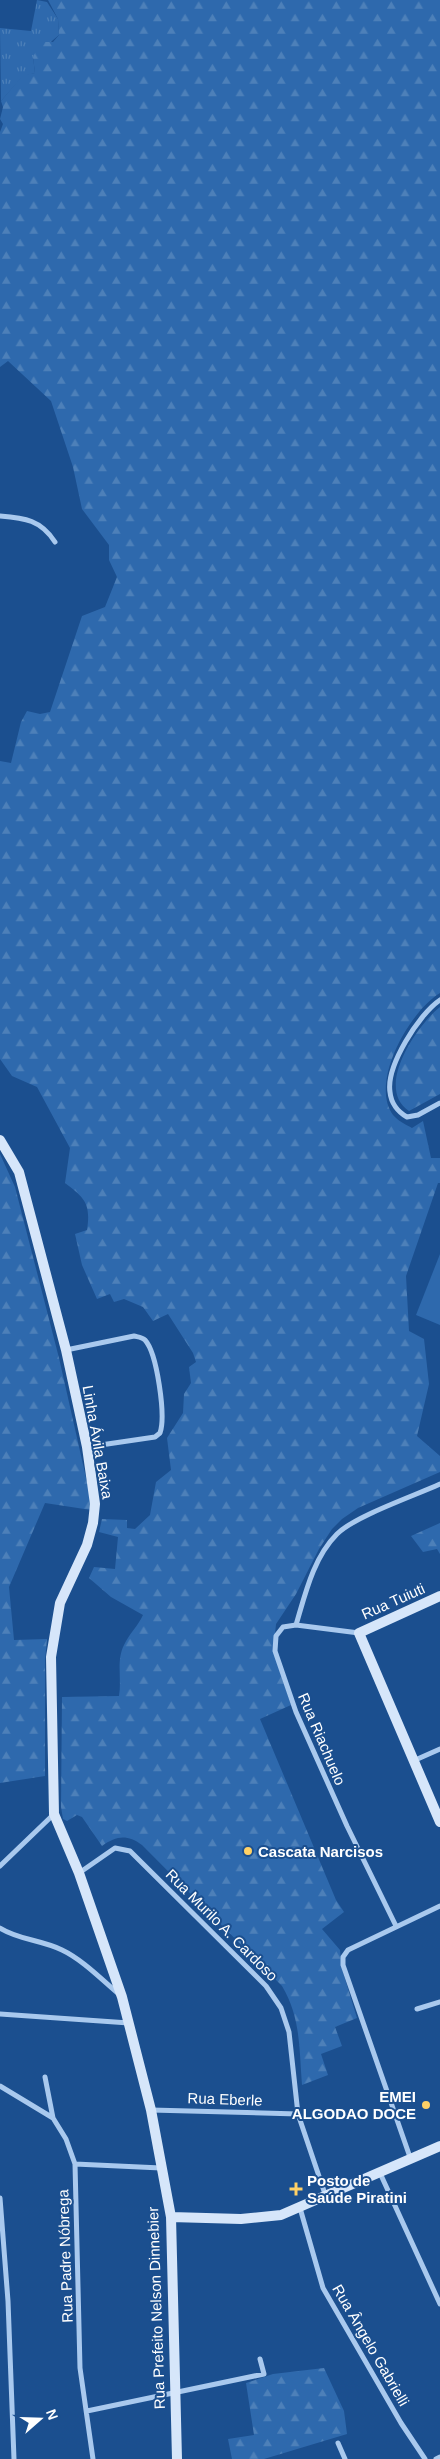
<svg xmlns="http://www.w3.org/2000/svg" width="440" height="2459" font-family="Arial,sans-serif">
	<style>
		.grass { fill: url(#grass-tufts) }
		.forest { fill: url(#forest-firs) }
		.pitch { fill: #2e69ad }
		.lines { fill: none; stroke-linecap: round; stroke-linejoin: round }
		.street { stroke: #a9c9ee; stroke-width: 5 }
		.secondary { stroke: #d6e6fa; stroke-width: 10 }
		.poi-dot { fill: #ffd166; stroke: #1b4f8f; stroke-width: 2 }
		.labels { text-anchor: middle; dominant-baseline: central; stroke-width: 4; stroke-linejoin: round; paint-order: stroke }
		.street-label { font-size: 15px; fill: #fff; stroke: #1b4f8f }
		.poi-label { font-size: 15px; font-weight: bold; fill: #fff; stroke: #1b4f8f; text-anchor: start }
	</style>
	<defs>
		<pattern id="grass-tufts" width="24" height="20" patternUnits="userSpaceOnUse" patternTransform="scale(1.25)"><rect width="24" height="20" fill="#2e69ad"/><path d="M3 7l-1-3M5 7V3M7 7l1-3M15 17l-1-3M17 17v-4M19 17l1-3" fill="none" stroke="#4d80b9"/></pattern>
		<pattern id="forest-firs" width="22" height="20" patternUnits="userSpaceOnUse" patternTransform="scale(1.25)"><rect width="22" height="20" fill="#2e69ad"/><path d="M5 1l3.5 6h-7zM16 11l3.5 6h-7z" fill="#4d80b9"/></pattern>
	</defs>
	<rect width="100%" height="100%" fill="#1b4f8f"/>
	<path class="grass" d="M37 0 47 2 58 19 59 35 33 57 35 73 23 76 1 101 0 28 31 31Z"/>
	<path class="forest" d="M48 0H440V993C410 1011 369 1082 393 1115 398 1121 405 1124 412 1128L423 1121 431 1158H440V1183H438L406 1276 409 1331 424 1339 429 1384 417 1436 440 1456V1472L358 1508 342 1519 332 1529 319 1549 296 1594 276 1624 274 1644 280 1672 291 1705 260 1719 336 1900 344 1912 322 1929 340 1950 342 1969 357 2018 335 2027 342 2046 321 2054 328 2075 302 2085C299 2048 301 2018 282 1986L142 1845C127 1834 116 1836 102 1846L82 1817 77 1815 67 1821 63 1819 61 1807 62 1697 119 1696C122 1679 116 1661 124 1645 129 1634 138 1626 143 1615L111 1597 89 1578 94 1567 115 1569 118 1537 99 1532 102 1519 127 1520V1528L135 1529 150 1515 156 1482 171 1470 167 1438 183 1413 184 1394 191 1383 189 1367 196 1362 193 1353 168 1314 153 1321 143 1307 124 1299 114 1302 110 1294 97 1299 82 1265 75 1234 87 1230C91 1204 85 1198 65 1183L70 1148 37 1087 12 1076 0 1059V761L11 763 21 722 27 711 40 714 50 712 82 616 105 607 117 577 109 560V545L82 509 73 467 51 401 8 361 0 367V132L3 124 0 119 3 107 1 101 23 75 35 73 33 57 41 42H53L59 35 58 19Z
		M440 1007V1094L409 1111C374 1088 417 1025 440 1007Z
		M0 1154 15 1187 59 1358 91 1500V1510L45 1503 9 1587 14 1640 47 1639 45 1660V1776L0 1783Z
		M440 1523V1554L437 1549 423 1552 411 1536Z
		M324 2368 344 2411 347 2434 264 2459H232L228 2439 254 2435 246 2383 273 2374Z"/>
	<path class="pitch" d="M440 1254V1325L416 1315Z"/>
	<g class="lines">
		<path class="street" d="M0 516C25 518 41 520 55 542
			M440 1000C419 1014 386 1066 390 1092 391 1103 398 1112 407 1117L418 1115 440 1103
			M66 1350 134 1336C138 1337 142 1337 145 1340 157 1353 166 1416 160 1433L155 1437 87 1447
			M296 1625C305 1595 313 1558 337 1534 355 1516 414 1496 440 1484
			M359 1633 296 1625 283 1627 276 1636 275 1651 296 1712 347 1826 396 1926
			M413 1761 440 1749
			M0 1866 54 1814
			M79 1873 115 1848 130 1851 266 1986 281 2008 289 2032 298 2114 326 2197
			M0 1928C19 1940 42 1940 62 1950 83 1960 102 1980 120 1995
			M417 2009 440 2002
			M0 2014 129 2023
			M45 2077 53 2118
			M0 2086 53 2118 66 2139 75 2164 80 2368 93 2459
			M151 2110 298 2114
			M411 2160 343 1965V1957L348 1950 440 1906
			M75 2164 161 2168
			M380 2173 440 2304
			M0 2198 8 2301 14 2459
			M300 2208 323 2288 401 2423 425 2459
			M87 2411 264 2374 260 2359
			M338 2443 345 2459
			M436 2459 440 2457"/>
		<path class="secondary" d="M0 1140 19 1172 66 1350 87 1447 95 1504 93 1523 87 1545 60 1603 51 1657 54 1814 79 1873 122 1997 151 2110 171 2217 177 2459
			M440 1596 359 1633 440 1822
			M171 2217 241 2219 281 2215 440 2146"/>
	</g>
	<g class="poi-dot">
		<circle cx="248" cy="1851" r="5"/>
		<circle cx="426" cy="2105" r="5"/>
		<path d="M293.5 2181.5h5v5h5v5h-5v5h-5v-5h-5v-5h5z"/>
	</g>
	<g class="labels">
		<g class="street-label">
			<text transform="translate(98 1442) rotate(80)">Linha Ávila Baixa</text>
			<text transform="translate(393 1601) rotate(-24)">Rua Tuiuti</text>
			<text transform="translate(322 1739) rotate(67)">Rua Riachuelo</text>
			<text transform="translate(222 1925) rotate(45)">Rua Murilo A. Cardoso</text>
			<text transform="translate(225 2099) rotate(2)">Rua Eberle</text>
			<text transform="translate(65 2256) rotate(-92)">Rua Padre Nóbrega</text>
			<text transform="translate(156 2308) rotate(-92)">Rua Prefeito Nelson Dinnebier</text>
			<text transform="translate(371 2345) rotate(60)">Rua Ângelo Gabrielli</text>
		</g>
		<g class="poi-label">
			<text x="258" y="1851">Cascata Narcisos</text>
			<text x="416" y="2096" text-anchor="end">EMEI<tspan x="416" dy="17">ALGODAO DOCE</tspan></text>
			<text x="307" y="2180">Posto de<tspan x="307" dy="17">Saúde Piratini</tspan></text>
		</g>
	</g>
	<g transform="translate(40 2419) rotate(70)" stroke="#1b4f8f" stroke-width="4" paint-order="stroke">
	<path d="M0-4L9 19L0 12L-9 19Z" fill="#ffffff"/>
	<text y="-8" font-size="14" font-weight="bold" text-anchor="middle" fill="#ffffff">N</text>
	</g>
</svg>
